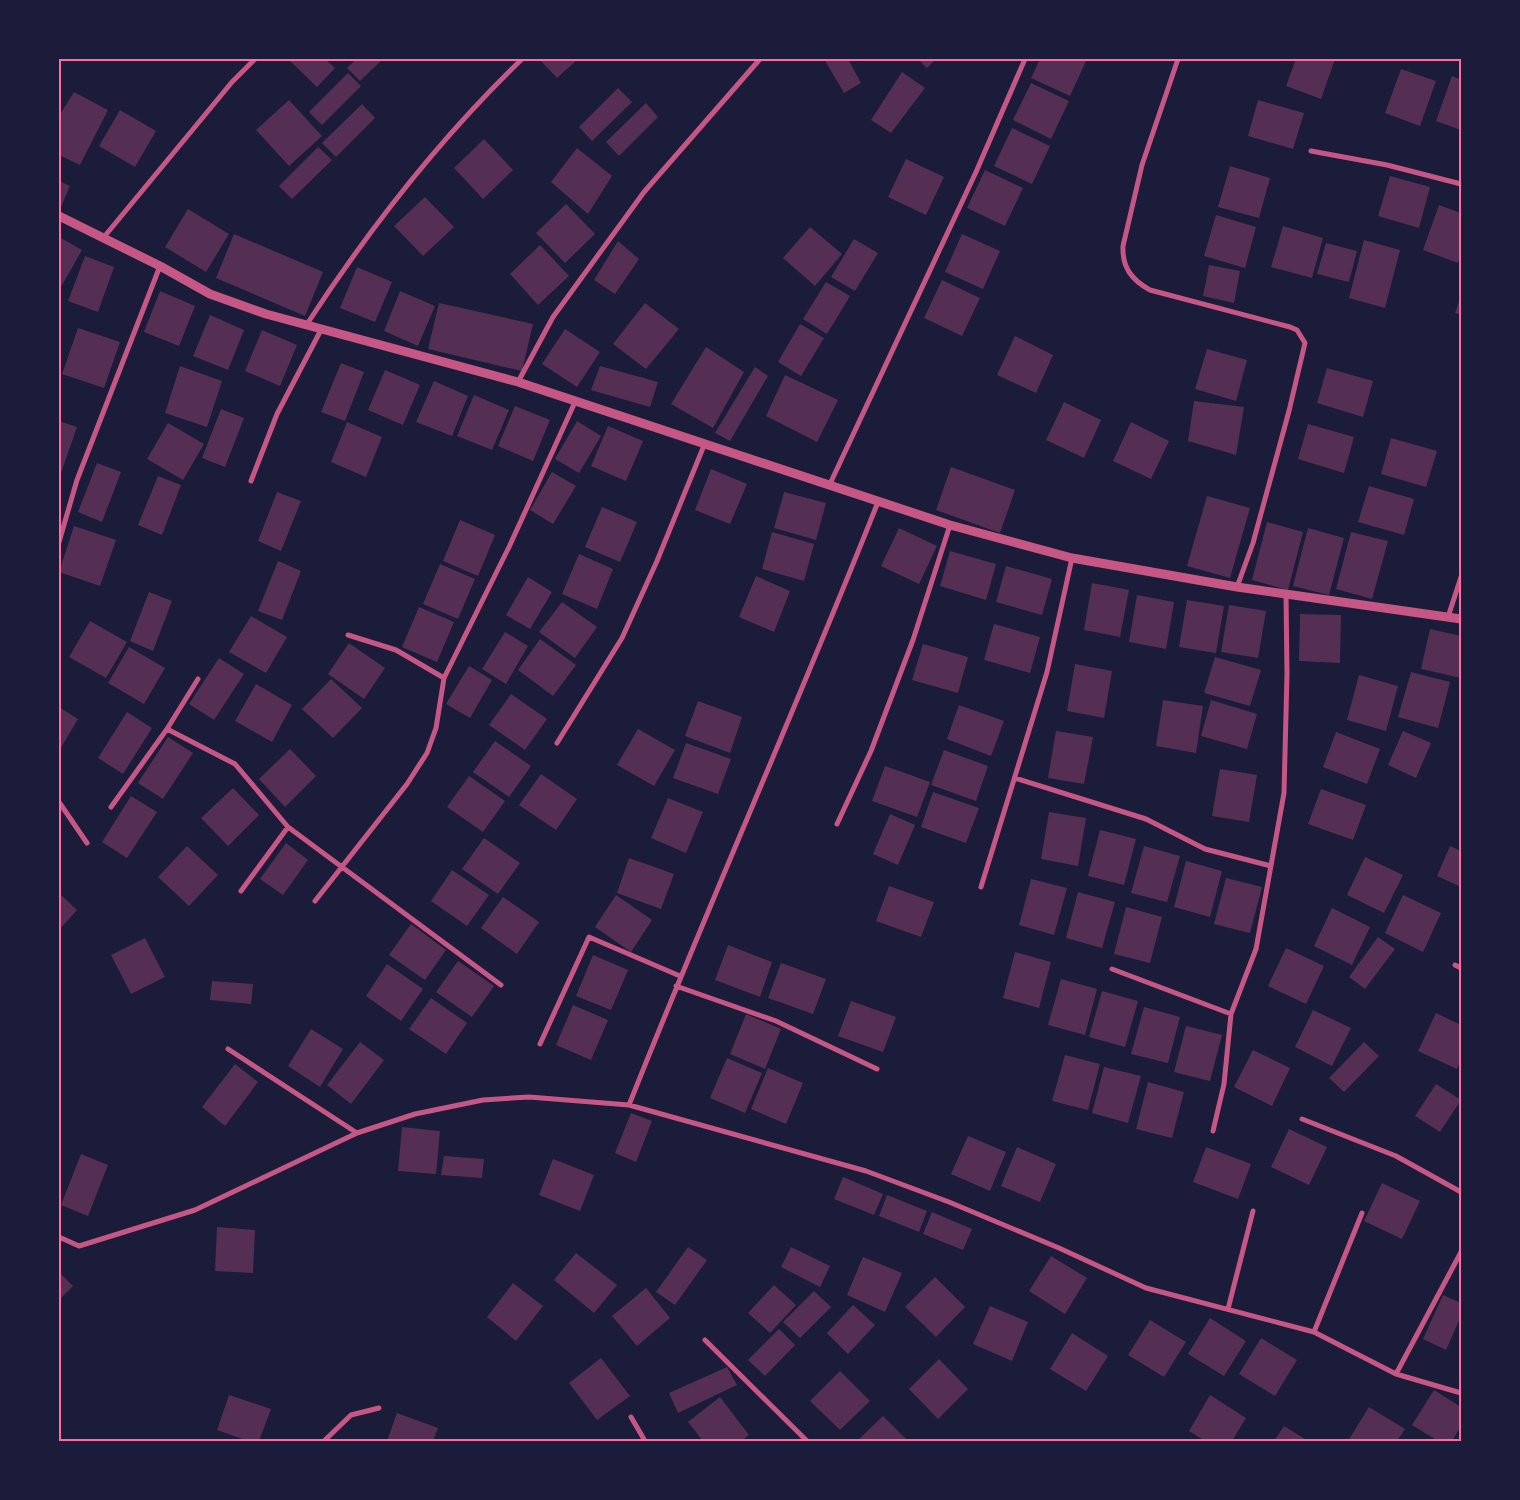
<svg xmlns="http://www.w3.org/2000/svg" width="1520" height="1500" font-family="'Sofia Sans Condensed',sans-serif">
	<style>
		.building { fill: #542f53 }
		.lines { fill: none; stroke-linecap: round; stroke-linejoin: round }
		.minor { stroke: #c65784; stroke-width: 5 }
		.tertiary { stroke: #c65784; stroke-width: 9 }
		.neatline { fill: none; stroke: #ff6b9d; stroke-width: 2 }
	</style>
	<rect width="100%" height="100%" fill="#1b1b3a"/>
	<path class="building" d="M288 59H325L335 68 317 87Z
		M356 59H383L360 81 347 68Z
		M539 59H578L557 78Z
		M824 59H848L861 83 844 93Z
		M918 59H936L927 68Z
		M1040 59H1087L1070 96 1031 78Z
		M1296 59H1335L1321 99 1286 86Z
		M1401 69 1436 81 1420 126 1385 113Z
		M902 72 925 88 891 133 871 120Z
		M348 73 361 86 322 125 309 112Z
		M1452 76 1461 80V130L1436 121Z
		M1031 83 1069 101 1051 139 1013 120Z
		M618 88 632 102 592 141 579 127Z
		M74 92 108 110 80 165 59 155V116Z
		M289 100 322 136 289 166 256 130Z
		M1258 100 1304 113 1293 149 1248 136Z
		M646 103 658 117 619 156 606 142Z
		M362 104 375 118 336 157 322 143Z
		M120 110 156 131 135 167 99 146Z
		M1012 128 1050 146 1032 184 994 166Z
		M484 139 513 170 483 199 454 168Z
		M318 147 332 160 292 199 279 186Z
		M577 148 612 176 588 214 551 182Z
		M906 159 944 177 926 215 888 197Z
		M1230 166 1270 178 1259 218 1218 207Z
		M985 170 1023 188 1005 226 967 208Z
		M1390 176 1430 187 1419 228 1378 216Z
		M59 181 70 186 61 207 59 206Z
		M425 197 454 227 423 256 394 226Z
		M566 204 595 234 565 263 536 233Z
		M1439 205 1461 213V255L1458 263 1423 250Z
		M188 209 229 234 206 272 165 247Z
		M1216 215 1256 227 1245 268 1204 256Z
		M1283 226 1323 238 1312 278 1271 267Z
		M810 227 842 254 815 286 783 258Z
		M234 234 323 272 305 316 216 278Z
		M962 234 1000 251 983 289 945 272Z
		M59 237 82 250 61 287 59 285Z
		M854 239 878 253 855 291 831 277Z
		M1364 240 1400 250 1385 308 1349 298Z
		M618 241 639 259 615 294 594 280Z
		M1326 243 1357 251 1349 282 1317 274Z
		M540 245 569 276 538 305 510 274Z
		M85 256 114 267 98 312 68 301Z
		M1209 265 1240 271 1234 303 1203 296Z
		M357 267 392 282 375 322 340 308Z
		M942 280 980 298 962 336 924 318Z
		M826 282 850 296 827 334 803 319Z
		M160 291 195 306 179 346 144 332Z
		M400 291 435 306 418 346 384 331Z
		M1461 296V315L1455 313Z
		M439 303 533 324 522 371 428 349Z
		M645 303 679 329 646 369 613 344Z
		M210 315 244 330 228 370 193 356Z
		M800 324 824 338 801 376 778 362Z
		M78 328 120 342 104 388 62 374Z
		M565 329 600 352 577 387 542 364Z
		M262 330 297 345 280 386 245 371Z
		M1015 336 1053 355 1036 393 997 375Z
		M706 347 744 372 713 428 671 404Z
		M1207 349 1247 360 1236 401 1195 389Z
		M341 363 364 372 345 421 321 412Z
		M180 366 222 381 207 427 165 413Z
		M600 366 658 382 650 407 591 390Z
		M755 367 768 376 730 441 715 433Z
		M1327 368 1373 381 1363 417 1317 403Z
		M385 370 420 385 403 425 368 410Z
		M785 375 838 400 817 442 766 416Z
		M434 381 468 396 452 436 416 422Z
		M474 395 509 410 492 450 457 436Z
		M1194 401 1244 407 1236 455 1188 441Z
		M1064 402 1101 420 1084 458 1046 440Z
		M515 406 550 420 533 461 498 446Z
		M221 409 244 418 225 467 202 458Z
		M59 421 77 427 61 473 59 472Z
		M577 421 601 436 579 473 555 459Z
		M347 422 382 437 366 477 331 462Z
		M1131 422 1169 441 1151 479 1113 461Z
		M168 423 204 444 183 480 147 459Z
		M1308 424 1354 437 1344 473 1298 459Z
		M608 426 643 441 626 481 591 466Z
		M1391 438 1437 451 1426 487 1381 474Z
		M97 463 121 472 102 522 78 512Z
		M951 467 1015 490 1000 533 936 510Z
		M711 469 747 484 730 524 695 510Z
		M552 472 576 486 553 524 530 510Z
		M158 476 181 485 162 535 138 525Z
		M1369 486 1414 499 1404 535 1358 522Z
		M277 492 301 501 281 551 258 541Z
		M784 492 826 503 816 540 774 528Z
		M1207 496 1250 508 1230 578 1187 566Z
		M602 507 637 522 620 562 585 547Z
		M460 520 495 535 478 576 443 561Z
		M1267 522 1303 532 1288 590 1252 580Z
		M74 526 116 540 100 586 59 572Z
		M899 528 937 546 919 584 881 566Z
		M1308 528 1344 538 1329 595 1293 586Z
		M772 532 814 544 804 581 762 569Z
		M1351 532 1388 541 1372 599 1336 589Z
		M950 551 996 564 986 600 940 586Z
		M579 554 613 569 597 609 562 594Z
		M278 561 301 571 282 620 258 611Z
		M440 564 475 579 458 619 423 604Z
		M1006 566 1052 579 1042 615 996 602Z
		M756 576 790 591 774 632 739 617Z
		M528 577 552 592 530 629 506 615Z
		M1092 583 1129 590 1120 637 1084 630Z
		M149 592 172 601 153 651 130 641Z
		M1137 595 1174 602 1166 649 1129 642Z
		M1187 600 1224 606 1216 653 1179 647Z
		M562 602 597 627 575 658 539 632Z
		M1229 605 1266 611 1258 658 1221 652Z
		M419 607 454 622 437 662 402 647Z
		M1300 614 1341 615 1340 663 1299 661Z
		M251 616 287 637 266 673 229 652Z
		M90 621 127 642 106 678 69 657Z
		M994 624 1040 637 1030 673 984 660Z
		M1430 629 1461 636V678L1421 669Z
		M505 632 528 646 506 684 482 669Z
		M540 639 576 665 553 696 518 670Z
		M349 643 385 668 364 699 328 674Z
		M923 644 968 657 958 693 912 680Z
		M129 647 165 668 144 704 108 683Z
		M1215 657 1261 670 1250 706 1204 693Z
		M219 658 244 674 214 720 189 704Z
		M1075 664 1112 671 1104 718 1067 711Z
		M469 666 492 680 470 718 446 704Z
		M1411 672 1450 682 1438 728 1398 717Z
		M1359 675 1398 686 1386 731 1347 720Z
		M331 679 362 708 333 738 302 709Z
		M256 684 292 705 272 742 235 721Z
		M511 694 547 719 525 750 489 725Z
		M1163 700 1203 706 1196 753 1156 746Z
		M1211 700 1257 714 1247 749 1201 736Z
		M698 701 742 717 730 753 685 736Z
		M959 705 1004 721 991 756 947 739Z
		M59 707 78 719 59 751Z
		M127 712 152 728 123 774 98 758Z
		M638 729 675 750 654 786 617 765Z
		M1056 731 1093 737 1084 784 1048 778Z
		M1403 731 1431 743 1416 778 1388 765Z
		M1336 732 1380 749 1367 784 1323 767Z
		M168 737 193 753 163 799 138 783Z
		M495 741 531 766 509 797 473 772Z
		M686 743 731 759 718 794 673 778Z
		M290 749 316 776 285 807 259 779Z
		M944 750 988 766 976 801 931 785Z
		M885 766 930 782 917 817 872 801Z
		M1220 769 1257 775 1249 822 1212 816Z
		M541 774 577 799 556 830 519 805Z
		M469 776 505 801 483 832 447 807Z
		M233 788 259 815 228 846 201 818Z
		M1321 789 1366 805 1353 840 1308 824Z
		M933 792 979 808 966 843 921 827Z
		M131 796 157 812 127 858 102 842Z
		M668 798 703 812 686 853 651 838Z
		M1049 812 1086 818 1078 866 1041 859Z
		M890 814 915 825 898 865 873 854Z
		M1100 830 1136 839 1124 885 1088 876Z
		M484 838 520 863 498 894 462 869Z
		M286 843 308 860 283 895 260 879Z
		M187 846 218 875 189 906 158 877Z
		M1144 846 1180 856 1167 902 1131 893Z
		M1450 846 1461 851V887L1437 876Z
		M1365 857 1403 875 1384 913 1347 895Z
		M629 858 674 874 661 909 617 893Z
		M1186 861 1222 871 1210 917 1174 907Z
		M452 870 489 895 467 926 431 901Z
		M1226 878 1262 887 1250 933 1214 924Z
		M1031 879 1067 888 1054 935 1019 925Z
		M889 886 934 902 921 937 876 921Z
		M1078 892 1115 902 1102 948 1066 938Z
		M59 893 77 910 59 930Z
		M616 895 652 920 631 952 595 927Z
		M1403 895 1441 913 1423 952 1385 933Z
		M503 897 539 922 517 954 481 928Z
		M1126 907 1162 917 1150 963 1114 954Z
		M1332 908 1370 927 1352 965 1314 946Z
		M411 924 446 950 425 980 389 955Z
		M1378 937 1395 949 1365 989 1349 977Z
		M145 938 165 977 131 994 111 955Z
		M728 945 772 962 760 997 715 980Z
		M1286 948 1324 966 1306 1004 1268 986Z
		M1015 952 1051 962 1039 1008 1003 998Z
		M593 955 628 970 611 1010 576 996Z
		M458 961 494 986 472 1017 436 992Z
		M781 963 826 979 813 1014 768 998Z
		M387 964 423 989 401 1021 366 996Z
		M1061 979 1097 989 1085 1035 1048 1025Z
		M212 981 253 984 251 1004 210 1000Z
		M1102 991 1138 1001 1125 1047 1089 1037Z
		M431 998 467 1023 446 1054 409 1029Z
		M851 1001 896 1017 883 1052 838 1036Z
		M573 1005 608 1020 591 1060 556 1045Z
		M1144 1007 1180 1017 1168 1063 1131 1054Z
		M1313 1010 1351 1028 1332 1066 1295 1047Z
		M1436 1013 1461 1025V1059L1457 1069 1418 1051Z
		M746 1014 781 1029 765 1069 730 1054Z
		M1186 1026 1222 1035 1210 1081 1174 1072Z
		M311 1029 343 1049 320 1087 288 1066Z
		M360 1042 384 1060 351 1104 327 1085Z
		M1364 1042 1379 1056 1344 1092 1329 1078Z
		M1253 1050 1290 1068 1272 1106 1234 1087Z
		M1065 1055 1100 1064 1088 1110 1052 1101Z
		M727 1058 762 1073 745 1113 710 1098Z
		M235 1064 258 1082 225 1126 202 1107Z
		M1104 1067 1141 1076 1128 1123 1092 1113Z
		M768 1068 803 1083 786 1124 751 1109Z
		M1148 1082 1184 1092 1172 1138 1136 1129Z
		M1436 1084 1461 1100 1440 1132 1415 1116Z
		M631 1113 652 1121 636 1162 615 1153Z
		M402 1127 440 1131 436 1174 398 1171Z
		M1289 1129 1327 1147 1309 1185 1271 1167Z
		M968 1136 1006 1152 990 1191 951 1174Z
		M1017 1147 1056 1164 1040 1202 1001 1186Z
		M1206 1147 1251 1164 1238 1199 1193 1182Z
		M81 1154 108 1165 88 1216 61 1205Z
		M444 1156 484 1159 482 1178 441 1175Z
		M553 1159 594 1175 580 1211 539 1195Z
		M843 1177 883 1194 874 1215 834 1199Z
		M1382 1183 1420 1201 1402 1239 1364 1221Z
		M887 1195 927 1211 919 1232 879 1216Z
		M932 1212 972 1229 963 1250 923 1234Z
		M217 1227 255 1230 253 1273 215 1271Z
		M688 1247 707 1260 675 1305 656 1292Z
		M791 1247 830 1266 820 1287 781 1267Z
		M576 1253 617 1285 594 1313 554 1280Z
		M1051 1256 1087 1278 1065 1314 1029 1291Z
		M863 1257 902 1273 885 1312 847 1295Z
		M59 1272 73 1286 59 1300Z
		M935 1277 965 1307 936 1337 905 1307Z
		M513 1283 543 1306 516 1341 487 1317Z
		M774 1285 796 1305 770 1333 748 1313Z
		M646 1288 670 1318 637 1346 612 1316Z
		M814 1291 831 1307 800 1338 783 1322Z
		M1443 1295 1461 1303V1316L1446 1350 1423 1339Z
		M853 1305 875 1325 848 1354 827 1333Z
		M990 1306 1028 1322 1012 1361 973 1344Z
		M1210 1318 1246 1341 1224 1376 1188 1354Z
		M1150 1320 1186 1342 1164 1377 1128 1355Z
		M779 1329 795 1345 765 1376 748 1360Z
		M1072 1333 1108 1356 1086 1391 1050 1369Z
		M1261 1338 1297 1360 1275 1396 1239 1374Z
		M601 1358 630 1396 597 1420 569 1383Z
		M939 1359 968 1389 938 1419 909 1389Z
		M727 1367 737 1385 678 1413 669 1393Z
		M840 1371 870 1401 840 1430 810 1401Z
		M1434 1390 1461 1407V1426L1452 1441H1438L1412 1425Z
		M229 1395 271 1409 259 1441H248L217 1430Z
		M1210 1395 1246 1418 1232 1441H1205L1189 1431Z
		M720 1397 749 1435 741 1441H703L688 1422Z
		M1369 1407 1405 1429 1397 1441H1348Z
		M397 1413 438 1428 433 1441H387Z
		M883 1416 908 1441H857Z
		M1284 1426 1308 1441H1274Z"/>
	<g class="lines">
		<path class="minor" d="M1178 59 1142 165 1123 246C1122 268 1132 280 1150 290L1290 327 1297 330 1305 343 1289 411 1253 543 1237 587
			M1311 151 1387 165 1461 184
			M104 237 232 82 255 59
			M307 324C369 229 440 138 522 59
			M518 382 553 317 644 192 760 59
			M251 481 277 414 322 328
			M829 486 976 172 1025 59
			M59 542 77 480 160 266
			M1448 617 1461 577
			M348 635 396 650 444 678
			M167 729 235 764 288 827
			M557 743 622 638 657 561 705 443
			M1015 778 1146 819 1205 849 1271 866
			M59 802 87 843
			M111 807 167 729 198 679
			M837 824 871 751 913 640 950 525
			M981 887 1047 672 1072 558
			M241 891 288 827 501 985
			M315 901 407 784 427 753 436 728 444 678 510 545 575 402
			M1455 965 1461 968
			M1112 969 1231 1014
			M676 986 776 1021 877 1069
			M540 1044 589 937 680 976
			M228 1049 357 1133 415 1114 483 1100 529 1097 629 1105 866 1171 949 1202 1059 1248 1146 1288 1314 1332 1396 1374 1461 1393
			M629 1105C709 903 798 704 878 502
			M1302 1119 1396 1156 1461 1192
			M1213 1131 1224 1084 1231 1014 1256 949 1284 793 1287 674 1286 594
			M59 1237 79 1246 195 1210 357 1133
			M1228 1309 1253 1211
			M1314 1332 1362 1213
			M705 1340 807 1441
			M1396 1374 1461 1252
			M631 1417 645 1441
			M324 1441 351 1415 379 1408"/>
		<path class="tertiary" d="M59 216 160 266 210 294 266 314 518 382 950 525 1072 558 1237 587 1461 619"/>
	</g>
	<rect width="1520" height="1500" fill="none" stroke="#1b1b3a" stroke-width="120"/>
	<rect x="60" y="60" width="1400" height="1380" class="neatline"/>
</svg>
